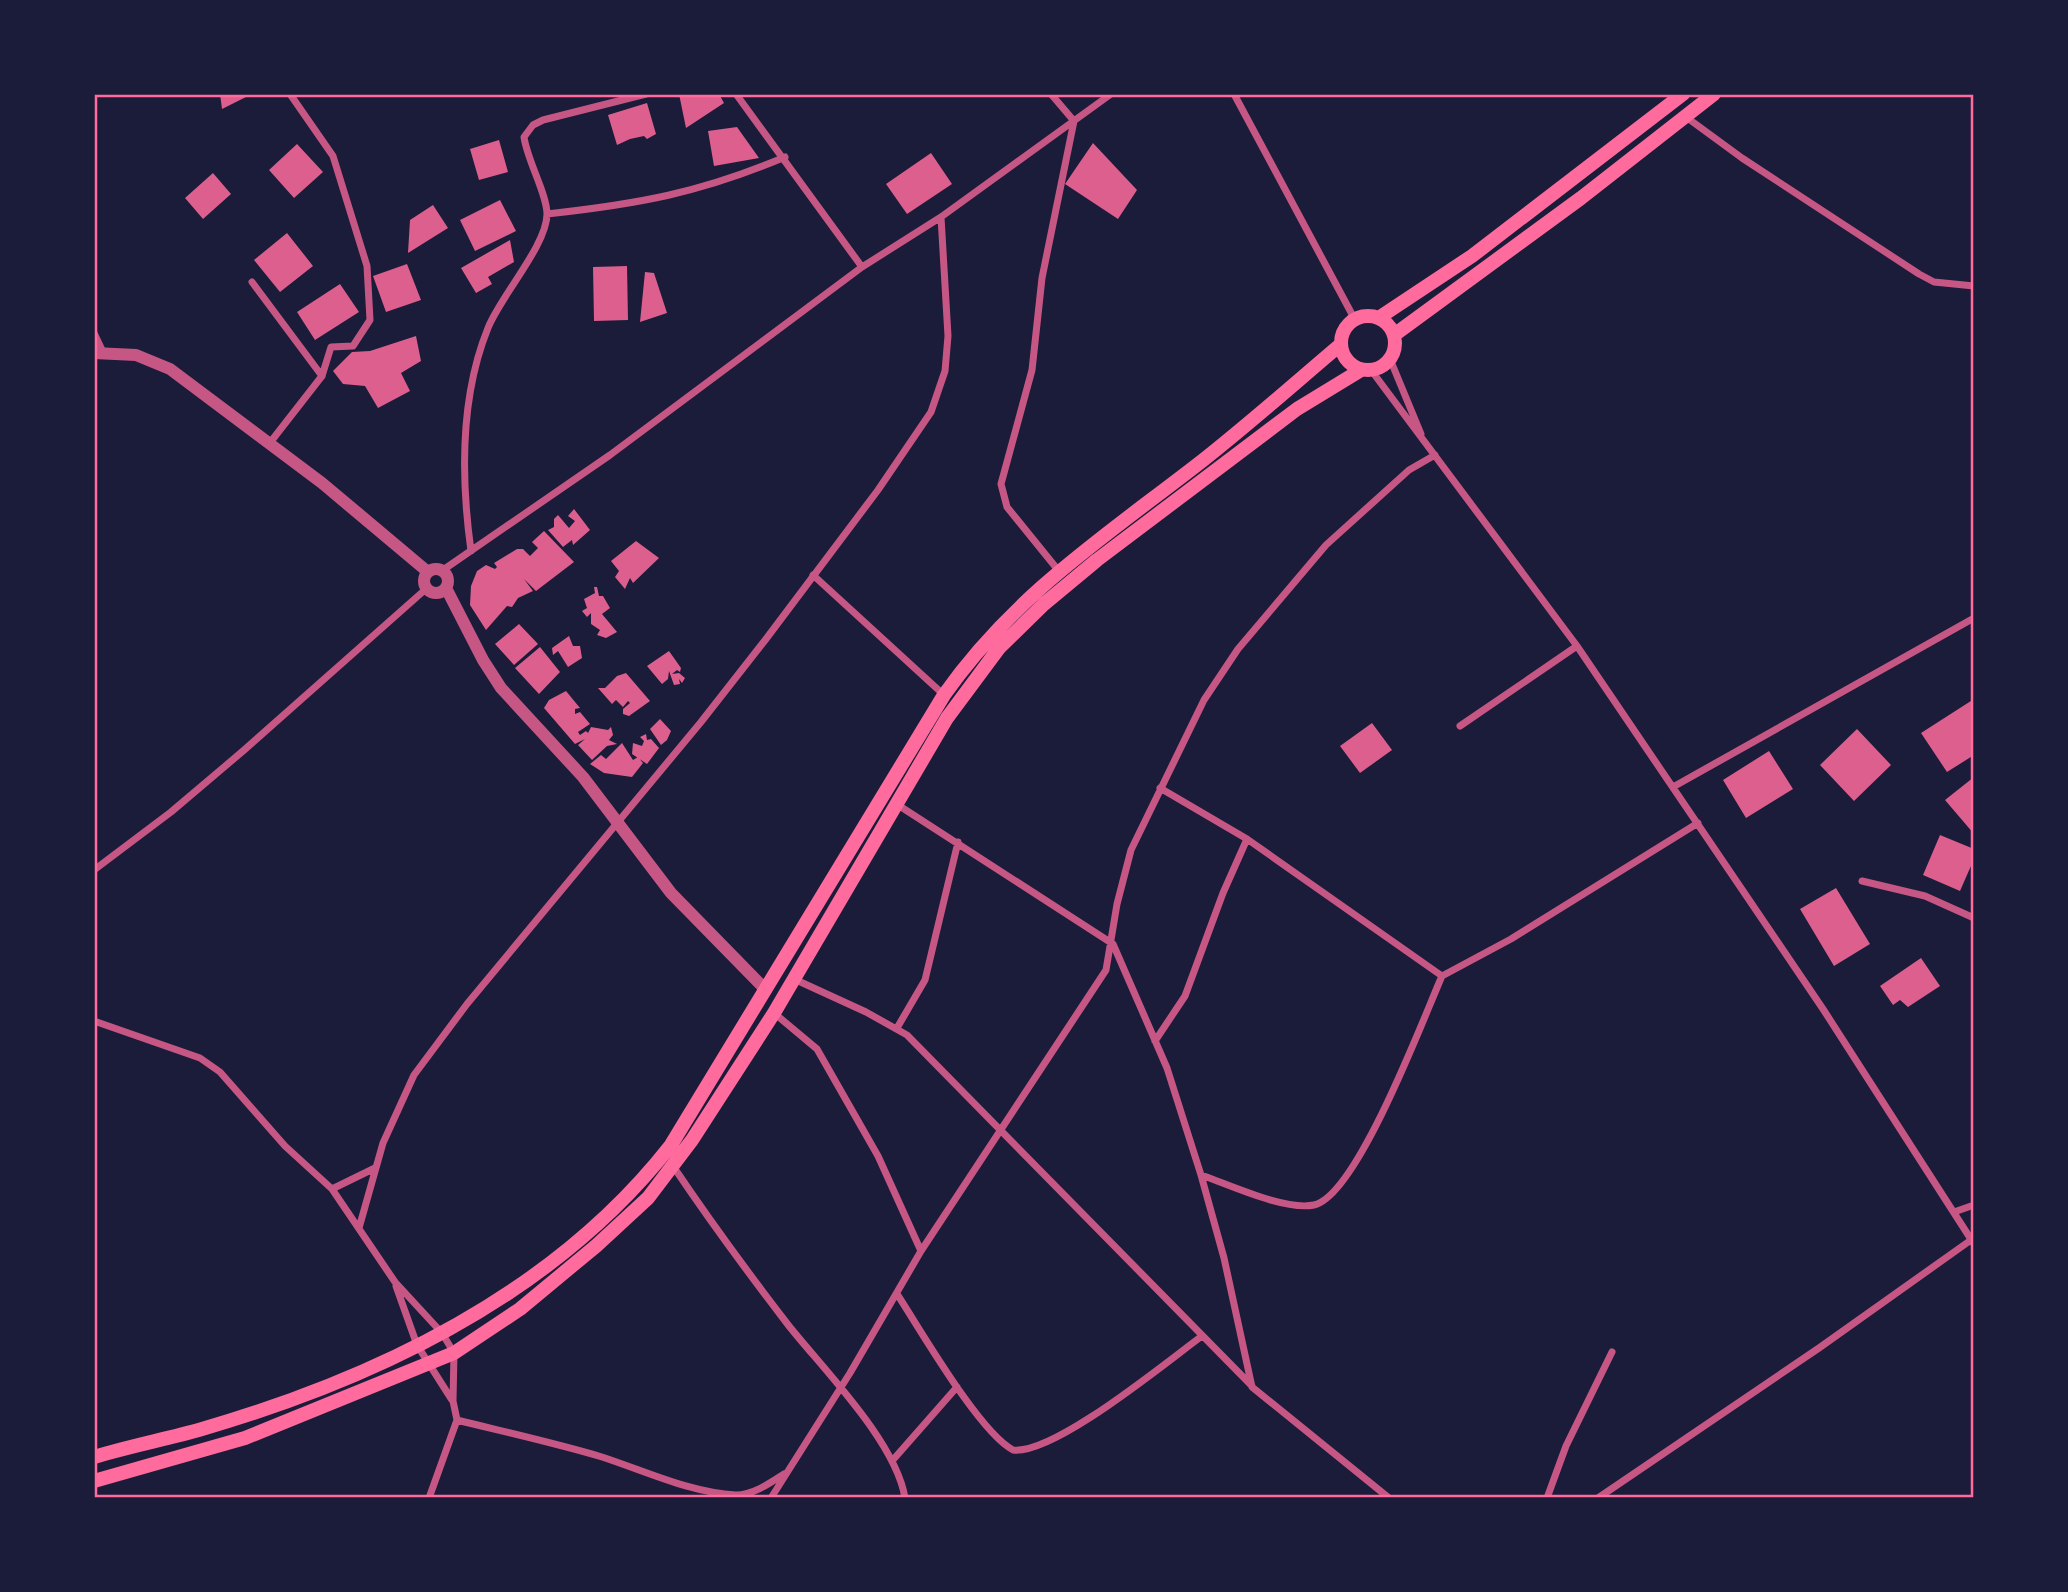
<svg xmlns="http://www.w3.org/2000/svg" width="2068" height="1592" font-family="Signika,sans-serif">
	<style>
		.building { fill: #dd5f8e }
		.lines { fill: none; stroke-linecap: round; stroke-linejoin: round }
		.minor { stroke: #c65784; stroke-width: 7 }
		.tertiary { stroke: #c65784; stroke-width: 12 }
		.secondary { stroke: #ff6b9d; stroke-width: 14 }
		.neatline { fill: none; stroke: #ff6b9d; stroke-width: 2.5 }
	</style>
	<rect width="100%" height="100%" fill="#1b1b3a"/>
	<path class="building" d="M220 94H252L222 109Z
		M679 94H719L724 103 686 128Z
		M647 103 656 134 647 139 644 136 630 139 617 145 608 115Z
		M737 127 759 158 714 166 708 131Z
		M499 140 508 172 479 180 470 149Z
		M1093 143 1137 190 1118 219 1065 184Z
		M297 144 323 172 294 198 269 170Z
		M931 153 952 184 907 214 886 184Z
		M213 173 231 194 203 219 185 198Z
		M500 200 516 231 475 251 460 220Z
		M433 205 448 228 408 253 410 220Z
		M287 233 313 266 280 292 254 260Z
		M510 240 514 262 488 277 492 284 476 293 461 268Z
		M407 264 421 300 386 312 373 276Z
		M627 266 628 320 594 321 593 267Z
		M645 272 654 273 667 313 640 322Z
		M340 284 359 312 315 340 297 312Z
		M416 336 421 361 401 373 410 391 378 408 365 386 343 384 333 371 352 352 370 351Z
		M574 509 590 530 573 545 572 540 563 547 548 530 554 527V519L558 515 569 528 575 521 568 516Z
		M544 531 574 562 536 591 524 579 533 591 518 598 512 607 507 606 486 630 470 605 471 586 477 571 486 565 495 569 497 567 494 563 517 549H523L530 556 538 548 532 542Z
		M636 541 659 558 633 583 630 578 625 589 615 577 619 571 611 561Z
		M594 587H597L599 596H603L610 608 602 614 617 632 606 638 597 635 600 630 591 624V613L587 617 582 611 587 608 584 599 595 593Z
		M519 624 538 644 514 665 495 644Z
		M569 636 573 646H580L582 658 568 667 558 651 553 655 552 648Z
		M540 647 560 672 539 694 515 668Z
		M669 651 681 668 680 672 677 670 672 674 679 673 685 678 682 683 679 679 680 684 674 685 669 671 668 679 662 684 647 666Z
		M626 673 650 701 629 716 623 714V709L630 703 628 701 623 707 616 700 612 704 598 688H605L617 676Z
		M566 691 580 708 575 709V714L580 712 590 724 578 732 580 735 586 731 588 733 591 727 608 730 611 727 613 735 609 740 617 744 607 746 592 760 578 745 585 739 575 744 544 708 549 700Z
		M1974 699V755L1947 772 1921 733Z
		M660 719 671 731 667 740 661 745 650 729Z
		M1372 723 1392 750 1360 773 1340 746Z
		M1857 729 1891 765 1854 801 1820 765Z
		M646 734 647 740 651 739 659 748 647 764 632 754 633 743 642 746 644 741 640 737Z
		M622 743 633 760 638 757 643 763 632 777 604 773 590 764 601 755 606 759Z
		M1769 751 1793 789 1746 818 1723 780Z
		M1974 777V834L1945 800Z
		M1940 835 1974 849V859L1960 891 1923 875Z
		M1836 888 1870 944 1834 966 1800 909Z
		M1921 958 1940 986 1908 1007 1900 1000 1893 1005 1880 986Z"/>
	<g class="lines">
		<path class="minor" d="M736 94 862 267
			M1051 94 1074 121 1042 278 1032 370 1001 484 1007 507 1058 570
			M1234 94 1354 318
			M1686 117 1742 158 1919 274 1934 282 1974 286
			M547 214C638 204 700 193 785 157
			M252 282 322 376
			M94 333 103 352
			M1390 359 1421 434
			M1371 370 1577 646 1823 1009 1974 1244
			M269 444 322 376 331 347 353 346 370 320 367 266 333 156 290 94
			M471 551C461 479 460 397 488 328 500 297 547 245 547 214 547 194 527 160 524 137L533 125 543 120 646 94
			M443 570 610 455 862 267 941 217 1111 94
			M813 575 944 695
			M1460 726 1577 646
			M1673 787 1974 618
			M1160 788 1247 839 1442 976 1511 939 1698 823
			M898 805 1113 944 1167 1068 1201 1175 1224 1258 1252 1387 1389 1498
			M94 870 171 812 243 751 427 588
			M1862 881 1925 896 1974 918
			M794 979 866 1012 907 1035 1252 1386
			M774 1013 817 1049 878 1156 921 1251
			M94 1021 200 1058 220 1072 285 1146 332 1189 395 1282 442 1333 454 1353 453 1401 457 1420 429 1498
			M897 1028 925 980 958 842
			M1155 1041 1185 996 1223 893 1247 839
			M673 1166C710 1221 749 1274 789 1326 824 1370 896 1442 905 1498
			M1201 1175C1230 1185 1285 1211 1314 1205 1357 1196 1423 1019 1442 976
			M332 1189 375 1168
			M1954 1212 1974 1205
			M359 1228 383 1143 414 1075 467 1004 701 722 766 639 878 490 931 412 945 371 948 336 941 217
			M396 1286 417 1345 452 1400
			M897 1294C920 1329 979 1432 1013 1450 1054 1455 1165 1363 1202 1336
			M457 1420C505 1432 555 1443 602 1457 645 1471 691 1493 736 1495 753 1495 770 1483 784 1474
			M892 1461 957 1387
			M771 1498 850 1373 921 1251 1106 970 1117 904 1131 850 1204 700 1238 649 1326 545 1409 470 1435 455
			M1547 1498 1566 1446 1612 1352
			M1598 1498 1819 1348 1971 1240"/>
		<path class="tertiary" d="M94 353 136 355 170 369 322 483 428 572
			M424 581a12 12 0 1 1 24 0a12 12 0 1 1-24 0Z
			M446 588 483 660 501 688 583 777 671 893 766 990"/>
		<path class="secondary" d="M1341 343a27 27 0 1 1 54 0a27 27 0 1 1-54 0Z
			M1380 317 1472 256 1683 94
			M1394 335 1581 198 1714 94
			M94 1457C130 1446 167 1439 202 1429 378 1378 556 1292 671 1145L944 695C1015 594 1107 535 1202 461 1249 424 1294 384 1340 345
			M94 1481 245 1438 454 1353 520 1309 596 1246 648 1198 692 1140 774 1013 947 718 999 648 1044 604 1097 560 1297 409 1361 370"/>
	</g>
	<rect width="2068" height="1592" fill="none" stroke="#1b1b3a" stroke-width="192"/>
	<rect x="96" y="96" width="1876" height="1400" class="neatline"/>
</svg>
